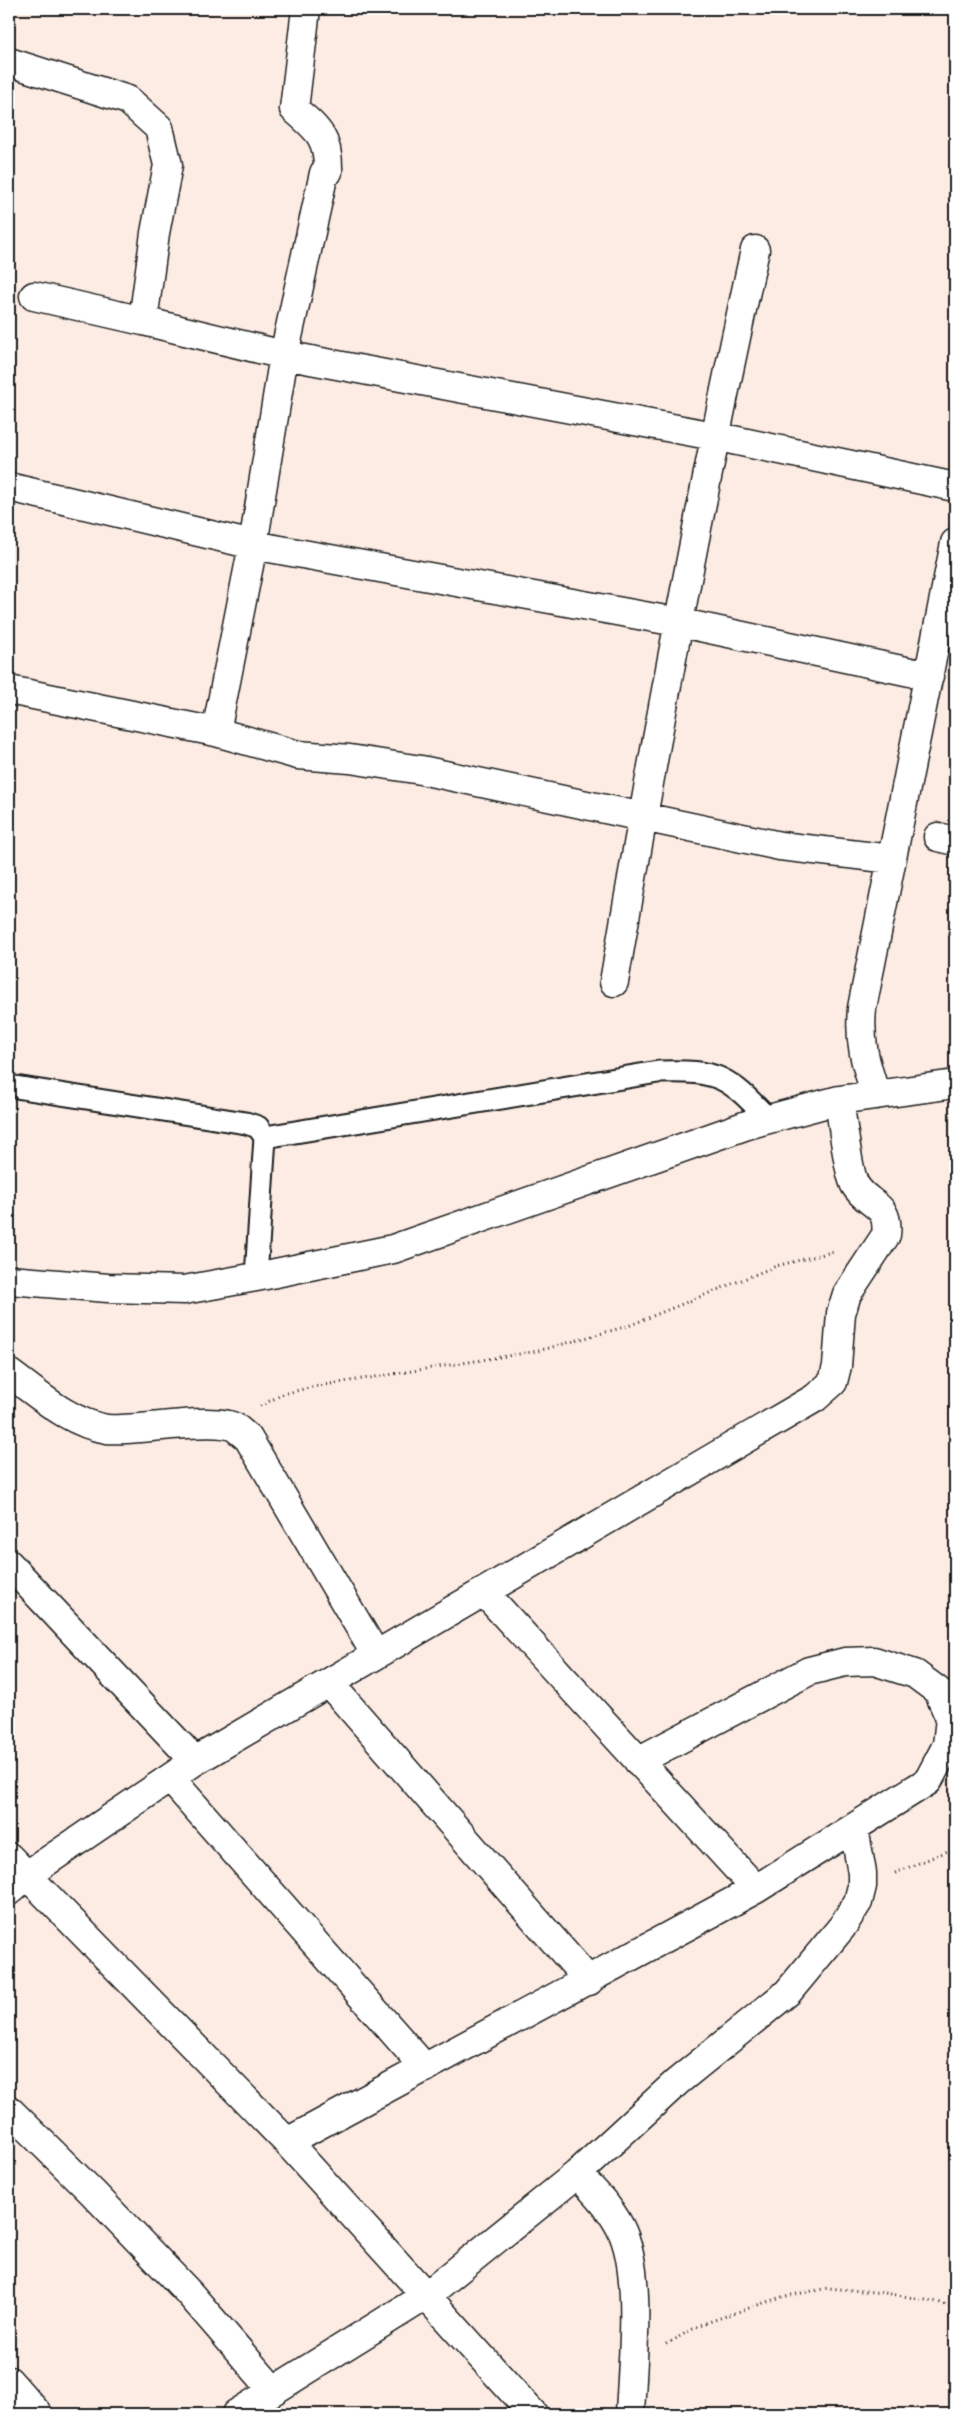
<svg xmlns="http://www.w3.org/2000/svg" width="964" height="2423" font-family="Itim,sans-serif">
	<style>
		.lines { fill: none; stroke-linecap: round; stroke-linejoin: round }
		.lane-casing { stroke: #1c1c1c; stroke-width: 25 }
		.street-casing { stroke: #1c1c1c; stroke-width: 31 }
		.path { stroke: #1c1c1c; stroke-width: 3; stroke-dasharray: 1 4; stroke-linecap: butt }
		.lane { stroke: #fff; stroke-width: 21 }
		.street { stroke: #fff; stroke-width: 28 }
	</style>
	<rect width="100%" height="100%" fill="#fcece4"/>
	<filter id="ink" filterUnits="userSpaceOnUse"><feTurbulence type="fractalNoise" baseFrequency=".02" numOctaves="2"/><feDisplacementMap in="SourceGraphic" scale="10" xChannelSelector="R" yChannelSelector="G"/><feConvolveMatrix kernelMatrix="1 2 1 2 8 2 1 2 1" color-interpolation-filters="sRGB"/></filter>
	<g filter="url(#ink)">
		<g class="lines">
			<g class="lane-casing">
				<path id="lane" d="M9 1086 246 1123 258 1127 265 1137 256 1277
					M265 1137 658 1072C719 1070 727 1076 768 1119"/>
			</g>
			<g class="street-casing">
				<path id="street" d="M9 62 128 100 159 128 168 165 155 233 143 321 34 296
					M143 321 284 355 714 436 955 487
					M9 487 253 545 677 622 929 676
					M9 690 216 732 253 545 284 355 324 173 328 172C329 139 319 130 294 109L306 9
					M216 732 298 755 350 759 421 770 780 846 892 859
					M938 837 955 841
					M614 982C656 737 701 493 755 250
					M876 1095C865 1063 859 1042 862 1008L955 543
					M9 1280 108 1288 184 1290 256 1277 393 1249 747 1125 839 1100 955 1084
					M9 1373C38 1394 69 1423 107 1429 135 1432 216 1415 236 1428 240 1431 244 1435 248 1438L376 1655
					M9 1564 195 1761
					M484 1592 756 1889
					M329 1683 589 1981
					M170 1778 425 2068
					M9 1857 287 2142 533 2414
					M9 1891 27 1875 195 1761 815 1398 833 1382 837 1366 841 1313 847 1294 886 1235C890 1202 868 1207 855 1185 848 1172 842 1118 839 1100
					M9 2110 93 2193 189 2293 273 2390
					M287 2142 756 1889 928 1781 947 1745 950 1718 938 1691 915 1674 874 1661 845 1662 809 1671 638 1761
					M577 2174C593 2190 609 2206 620 2227 643 2270 632 2365 630 2414
					M9 2381 38 2414
					M236 2414 427 2295 577 2174 677 2082 788 1992 842 1927 858 1902 862 1886V1873L854 1828"/>
			</g>
			<path class="path" d="M260 1406 283 1394 312 1387 538 1351 628 1326 776 1266 836 1251
				M895 1873 955 1848
				M666 2344 700 2325 781 2297 828 2288 885 2293 938 2302 955 2308"/>
			<use href="#lane" class="lane"/>
			<use href="#street" class="street"/>
		</g>
	</g>
	<rect width="964" height="2423" fill="none" stroke="#fff" stroke-width="30"/>
	<rect x="15" y="15" width="934" height="2393" fill="none" stroke="#1c1c1c" stroke-width="2" filter="url(#ink)"/>
</svg>
